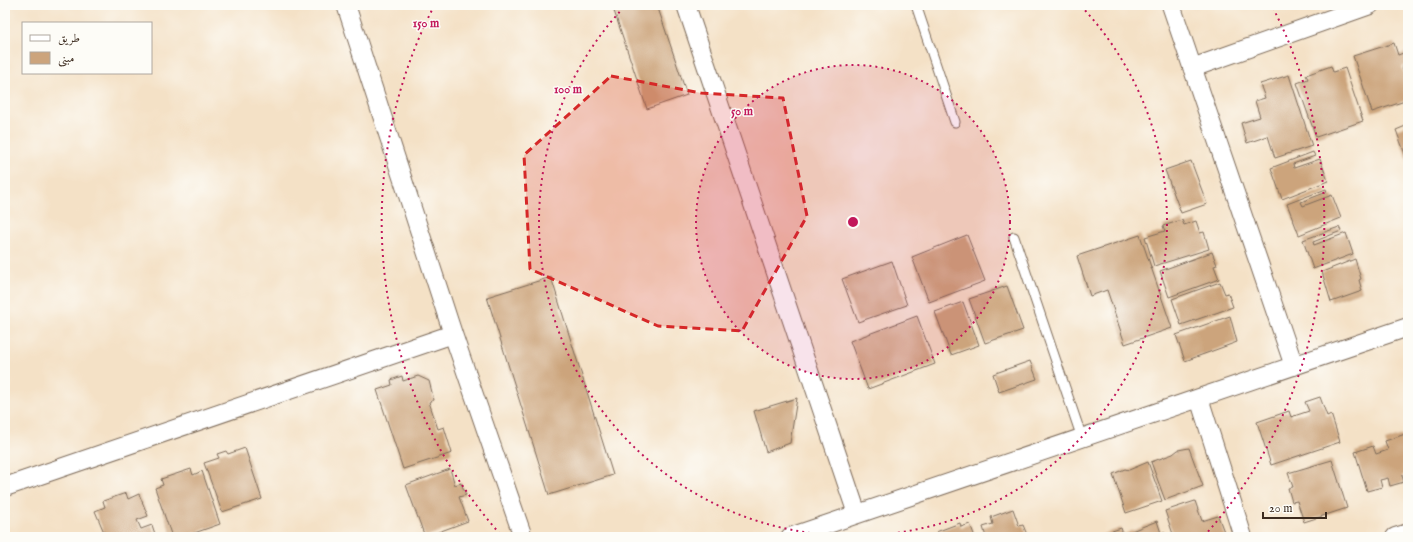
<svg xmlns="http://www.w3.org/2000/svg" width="1413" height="542" font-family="'IM FELL English',Amiri,serif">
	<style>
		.building { fill: #cca47c }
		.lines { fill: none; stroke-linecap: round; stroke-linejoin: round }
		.lane-casing { stroke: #7c6a59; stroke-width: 11 }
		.street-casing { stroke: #7c6a59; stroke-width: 20 }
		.lane { stroke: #fff; stroke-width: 9 }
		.street { stroke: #fff; stroke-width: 18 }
		.marked { fill: #d62828; fill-opacity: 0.2; stroke: #d62828; stroke-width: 3; stroke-dasharray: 8 5; stroke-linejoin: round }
		.ring { fill: none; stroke: #c2185b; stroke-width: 2; stroke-dasharray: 2 4 }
		.centre { fill: #c2185b; stroke: #fdfcf7; stroke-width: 2 }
		.ring-label { font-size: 12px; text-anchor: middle; font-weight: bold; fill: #c2185b; stroke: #fdfcf7; stroke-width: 3; stroke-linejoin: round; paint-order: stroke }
	</style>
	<rect width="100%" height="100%" fill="#fdfcf7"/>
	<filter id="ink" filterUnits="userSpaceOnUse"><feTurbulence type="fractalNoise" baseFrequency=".025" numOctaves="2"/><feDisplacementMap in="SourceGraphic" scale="8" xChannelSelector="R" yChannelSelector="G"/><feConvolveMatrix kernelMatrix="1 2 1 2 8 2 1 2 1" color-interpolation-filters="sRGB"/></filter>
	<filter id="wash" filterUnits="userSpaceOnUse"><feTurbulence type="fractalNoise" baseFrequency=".012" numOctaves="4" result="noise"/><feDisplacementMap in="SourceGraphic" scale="16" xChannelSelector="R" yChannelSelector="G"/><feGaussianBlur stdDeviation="0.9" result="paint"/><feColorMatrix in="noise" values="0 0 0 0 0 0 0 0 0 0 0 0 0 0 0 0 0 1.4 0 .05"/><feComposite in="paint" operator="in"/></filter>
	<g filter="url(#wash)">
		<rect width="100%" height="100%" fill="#f4e1c6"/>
		<g id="blocks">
			<path class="building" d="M612 5H657L687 95 647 109Z
				M1394 43 1398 55 1406 52 1408 57V65L1402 67 1408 85V100L1372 112 1353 56Z
				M1331 66 1333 72 1345 68 1363 121 1316 137 1297 83 1308 79 1306 75Z
				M1289 75 1312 146 1275 158 1268 136 1247 143 1241 123 1260 117 1255 101 1265 98 1260 84Z
				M1408 125V162L1396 130Z
				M1313 152 1315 156 1293 164 1294 168 1320 159 1328 181 1282 199 1271 168Z
				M1191 161 1207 204 1181 213 1165 170Z
				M1326 189 1327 192 1301 202 1303 206 1332 195 1341 218 1299 235 1287 204Z
				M1182 220 1184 225 1196 221 1200 233 1204 232 1209 249 1154 266 1145 237 1165 231 1163 226Z
				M1339 227 1341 231 1313 242 1314 245 1346 233 1353 254 1313 269 1303 240Z
				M967 235 985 281 929 302 912 257Z
				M1140 235 1172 328 1125 344 1107 290 1090 296 1077 256Z
				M1212 252 1217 265 1214 266 1219 279 1169 297 1160 271Z
				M1355 259 1361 279 1359 280 1362 291 1331 302 1322 272Z
				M892 261 907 305 858 322 842 279Z
				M551 277 613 475 549 495 487 297Z
				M1220 282 1225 294 1228 293 1233 307 1181 325 1172 299Z
				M1007 286 1023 330 985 343 969 299Z
				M963 302 979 345 951 355 935 312Z
				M917 316 935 364 868 389 850 341Z
				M1230 316 1237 342 1185 361 1176 335Z
				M1030 361 1037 379 999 392 993 374Z
				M402 376 403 381 418 376 429 381 434 400 429 402 438 429 444 427 452 453 403 469 377 390 392 385 391 380Z
				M1320 397 1327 416 1331 414 1340 442 1271 465 1257 422 1289 411 1291 417 1309 411 1305 402Z
				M797 398 790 443 766 452 754 411Z
				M1408 433V474L1402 476 1404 482 1390 486 1388 478 1380 480 1382 487 1367 491 1355 452 1373 446 1376 454 1388 450 1385 441Z
				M245 448 262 499 222 512 204 463 219 458 217 454 226 451 228 454Z
				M1189 448 1203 486 1165 500 1151 462 1173 454 1178 450Z
				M1332 460 1347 508 1304 522 1297 501 1292 502 1288 488 1293 487 1288 473Z
				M1148 462 1162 501 1126 513 1113 474 1125 469 1129 470Z
				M191 469 193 475 202 471 220 524 183 537H172L155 488 163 485 161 479Z
				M450 469 455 485 461 483 466 495 459 497 468 521 425 537 406 485Z
				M126 493 128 499 139 494 148 516 137 520 141 529 152 525 156 537H106L95 511 105 507 103 501Z
				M1195 501 1202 521 1218 516 1226 537H1174L1165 511Z
				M1013 509 1019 526 1023 525 1028 537H986L983 527 993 524 991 517Z
				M1157 521 1161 533 1164 532 1166 537H1125L1124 534Z
				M960 523 961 527 970 524 975 537H934L938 535 936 532Z
				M1121 528 1124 537H1095Z"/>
		</g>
	</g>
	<g filter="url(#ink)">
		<use href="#blocks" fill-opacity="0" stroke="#7c6a59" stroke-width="1"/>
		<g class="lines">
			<g class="lane-casing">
				<path id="lane" d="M916 5 955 122
					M1014 237 1082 438"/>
			</g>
			<g class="street-casing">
				<path id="street" d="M346 5 453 334 523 537
					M686 5 857 514
					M1171 5 1294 366
					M1192 68 1370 5
					M1199 398 1243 537
					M5 487 453 334
					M790 537 1408 327
					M1395 537 1408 533"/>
			</g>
			<use href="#lane" class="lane"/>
			<use href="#street" class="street"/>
		</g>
	</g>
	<path class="marked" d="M611 76 701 93 783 98 807 216 742 331 658 326 530 269 524 155Z"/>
	<circle cx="853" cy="222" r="157" fill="#c2185b" fill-opacity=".12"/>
	<g class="ring">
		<circle cx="853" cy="222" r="157"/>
		<path d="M1081 6A314 314 0 1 1 625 6"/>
		<path d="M500 534A471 471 0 0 1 433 8M1273 8A471 471 0 0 1 1206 534"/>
	</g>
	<circle cx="853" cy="222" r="6" class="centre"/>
	<g class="ring-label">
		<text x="426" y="27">150 m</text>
		<text x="568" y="93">100 m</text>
		<text x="742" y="115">50 m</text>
	</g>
	<rect width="1413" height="542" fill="none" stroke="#fdfcf7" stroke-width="20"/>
	<rect x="22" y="22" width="130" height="52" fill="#fdfcf7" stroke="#afa8a0"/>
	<rect x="30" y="35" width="20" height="6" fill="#ffffff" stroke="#afa8a0"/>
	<text x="58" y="42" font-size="12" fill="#3b2a1e">طريق</text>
	<rect x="30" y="52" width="20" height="12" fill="#cca47c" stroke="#afa8a0"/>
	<text x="58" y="62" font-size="12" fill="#3b2a1e">مبنى</text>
	<path d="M1263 512v6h63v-6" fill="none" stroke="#3b2a1e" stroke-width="2"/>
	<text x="1269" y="512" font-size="12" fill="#3b2a1e" stroke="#fdfcf7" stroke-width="3" paint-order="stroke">20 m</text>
</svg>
